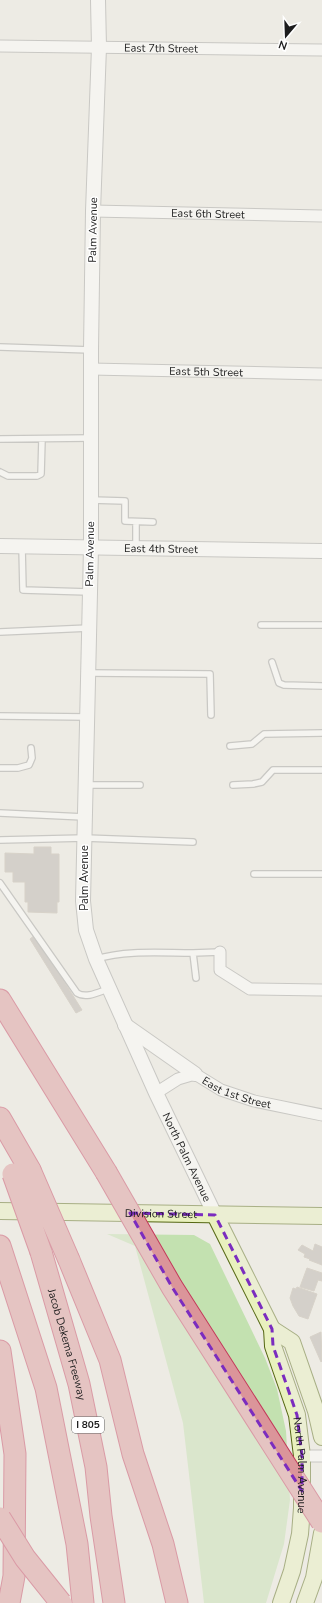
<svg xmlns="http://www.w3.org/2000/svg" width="322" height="1603" font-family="'Nunito Sans',sans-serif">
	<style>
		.grass { fill: #c3e1b0 }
		.building { fill: #b6b0aa; stroke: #bdb3a8 }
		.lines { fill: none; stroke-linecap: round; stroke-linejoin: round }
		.service-casing { stroke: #9e9e9e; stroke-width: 8 }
		.minor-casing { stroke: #9e9e9e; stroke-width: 13 }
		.tertiary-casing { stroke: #9e9e9e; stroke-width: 16 }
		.secondary-casing { stroke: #546612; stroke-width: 18 }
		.motorway-casing { stroke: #c3395a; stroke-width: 23 }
		.service { stroke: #fff; stroke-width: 5.5 }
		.minor { stroke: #fff; stroke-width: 11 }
		.tertiary { stroke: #fff; stroke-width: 14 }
		.secondary { stroke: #e9f1be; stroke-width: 16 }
		.motorway { stroke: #db959a; stroke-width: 21 }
		.motorway-bridge-casing { stroke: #c3395a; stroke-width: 23; stroke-linecap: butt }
		.motorway-bridge { stroke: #db959a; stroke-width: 21 }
		.marked { fill: none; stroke: #7b2cbf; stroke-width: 3; stroke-dasharray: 8 5; stroke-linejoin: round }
		.labels { text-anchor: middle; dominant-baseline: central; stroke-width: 3; stroke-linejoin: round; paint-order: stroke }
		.shield { fill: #fff; stroke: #616161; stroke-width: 1 }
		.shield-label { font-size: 10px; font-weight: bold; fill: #1d1d1d }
		.street-label { font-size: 11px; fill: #1d1d1d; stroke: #fff }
	</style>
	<rect width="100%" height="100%" fill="#edebe4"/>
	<path class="grass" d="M107 1234 194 1235 210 1244 265 1358 277 1389 286 1431 290 1500 284 1544 266 1603H204L183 1423 135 1246Z"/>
	<path class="building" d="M34 847H51V854H59V902H57V913L28 912V902H25V882H13V872H5V853L34 854Z
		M35 935 82 1010 76 1013 30 939Z
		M315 1244 322 1247V1265L309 1260 310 1259 304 1257 305 1254 298 1250 302 1245 313 1251Z
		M307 1268 322 1273V1281L318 1280 314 1291 300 1287Z
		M297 1287 317 1294 308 1319 299 1316 293 1306 290 1298 293 1288 296 1289Z
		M321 1332 322 1361 321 1362 310 1337Z"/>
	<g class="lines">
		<g class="service-casing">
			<path id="service" d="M0 347 91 350
				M0 439 91 438
				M0 472 8 476H37L41 474 42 439
				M91 500 125 501V521L153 522
				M136 522V547
				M22 547 23 590 89 592
				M261 625H322
				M0 632 89 628
				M272 662 279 683 284 685 322 686
				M89 673 210 674 211 715
				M0 716 87 717
				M230 746 252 744 264 734 322 733
				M0 768H18L29 765 32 758 31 748
				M86 785H140
				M233 785 253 784 262 782 273 770H322
				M0 813 84 817
				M0 840 85 838 193 842
				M254 874H322
				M0 883 77 993C86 999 99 992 108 989
				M193 953 220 952
				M96 959C127 950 160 953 193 953L196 978"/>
		</g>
		<g class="minor-casing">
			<g id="minor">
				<path id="s1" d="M0 46 322 50"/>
				<path id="s2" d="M93 211 322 216"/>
				<path id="s3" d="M91 369 322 374"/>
				<path d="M220 952V970L250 989 322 990"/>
				<path id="s4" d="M156 1093 178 1079 195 1074 221 1090 254 1101 322 1115"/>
				<path d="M302 1456H322"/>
			</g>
		</g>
		<g class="tertiary-casing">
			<g id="tertiary">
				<path id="s5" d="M98 0 99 47 93 211 91 350V548L83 901 86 930 96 959 156 1093 215 1215"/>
				<path id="s6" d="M0 546 322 551"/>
				<path d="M125 1025 195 1074"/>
			</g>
		</g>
		<g class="secondary-casing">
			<g id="secondary">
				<path id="s7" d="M0 1211 322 1216"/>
				<path id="s8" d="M215 1215 272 1329 273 1346 297 1415 302 1456V1508L300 1534 292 1571 281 1603"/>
				<path d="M272 1329 292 1342 316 1411 322 1437"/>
				<path d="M305 1603 314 1578 322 1533"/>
			</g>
		</g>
		<g class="motorway-casing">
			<g id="motorway">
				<path d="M0 1000 106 1172"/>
				<path d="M0 1118 30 1170"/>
				<path d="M0 1246 46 1388 77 1544 83 1603"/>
				<path id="s9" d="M41 1252 79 1384 96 1467 101 1516 114 1603"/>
				<path d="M69 1260 110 1360 133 1454 163 1544 177 1603"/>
				<path d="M0 1351 15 1454 14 1576 9 1603"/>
			</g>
		</g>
		<use href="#service" class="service"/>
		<use href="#minor" class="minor"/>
		<use href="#tertiary" class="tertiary"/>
		<use href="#secondary" class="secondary"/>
		<use href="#motorway" class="motorway"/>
		<g class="motorway-bridge-casing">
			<path id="motorway-bridge" d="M30 1170 69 1260
				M106 1172 172 1287 322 1522
				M13 1174 41 1252
				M0 1518 25 1558 61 1603"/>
		</g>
		<use href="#motorway-bridge" class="motorway-bridge"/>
	</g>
	<path d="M0 0H322V1603H0ZM130 1213 215 1215 272 1329 273 1346 297 1415 302 1456V1491L172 1287Z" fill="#edebe4" fill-opacity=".55" fill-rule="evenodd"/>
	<path class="marked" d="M130 1213 215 1215 272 1329 273 1346 297 1415 302 1456V1491L172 1287Z"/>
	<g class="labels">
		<rect class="shield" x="72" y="1417" width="32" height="16" rx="3"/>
		<g class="shield-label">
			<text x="88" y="1425">I 805</text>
		</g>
		<g class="street-label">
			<text stroke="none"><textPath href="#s1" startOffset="161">East 7th Street</textPath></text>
			<text stroke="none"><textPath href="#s2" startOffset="115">East 6th Street</textPath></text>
			<text transform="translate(93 230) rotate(-89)">Palm Avenue</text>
			<text stroke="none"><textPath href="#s3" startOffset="115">East 5th Street</textPath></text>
			<text stroke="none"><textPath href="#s6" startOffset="161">East 4th Street</textPath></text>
			<text transform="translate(90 554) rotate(-89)">Palm Avenue</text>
			<text transform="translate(84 878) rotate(-90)">Palm Avenue</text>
			<text stroke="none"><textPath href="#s4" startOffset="90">East 1st Street</textPath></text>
			<text stroke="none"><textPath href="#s5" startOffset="1179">North Palm Avenue</textPath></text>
			<text stroke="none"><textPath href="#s7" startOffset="161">Division Street</textPath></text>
			<text stroke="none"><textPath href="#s9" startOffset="96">Jacob Dekema Freeway</textPath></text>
			<text stroke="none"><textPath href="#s8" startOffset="268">North Palm Avenue</textPath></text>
		</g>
	</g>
	<g transform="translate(286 36) rotate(199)" stroke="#ffffff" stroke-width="3" paint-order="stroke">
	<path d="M0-3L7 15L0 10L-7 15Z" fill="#1d1d1d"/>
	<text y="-6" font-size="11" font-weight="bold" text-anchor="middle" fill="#1d1d1d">N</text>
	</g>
</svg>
